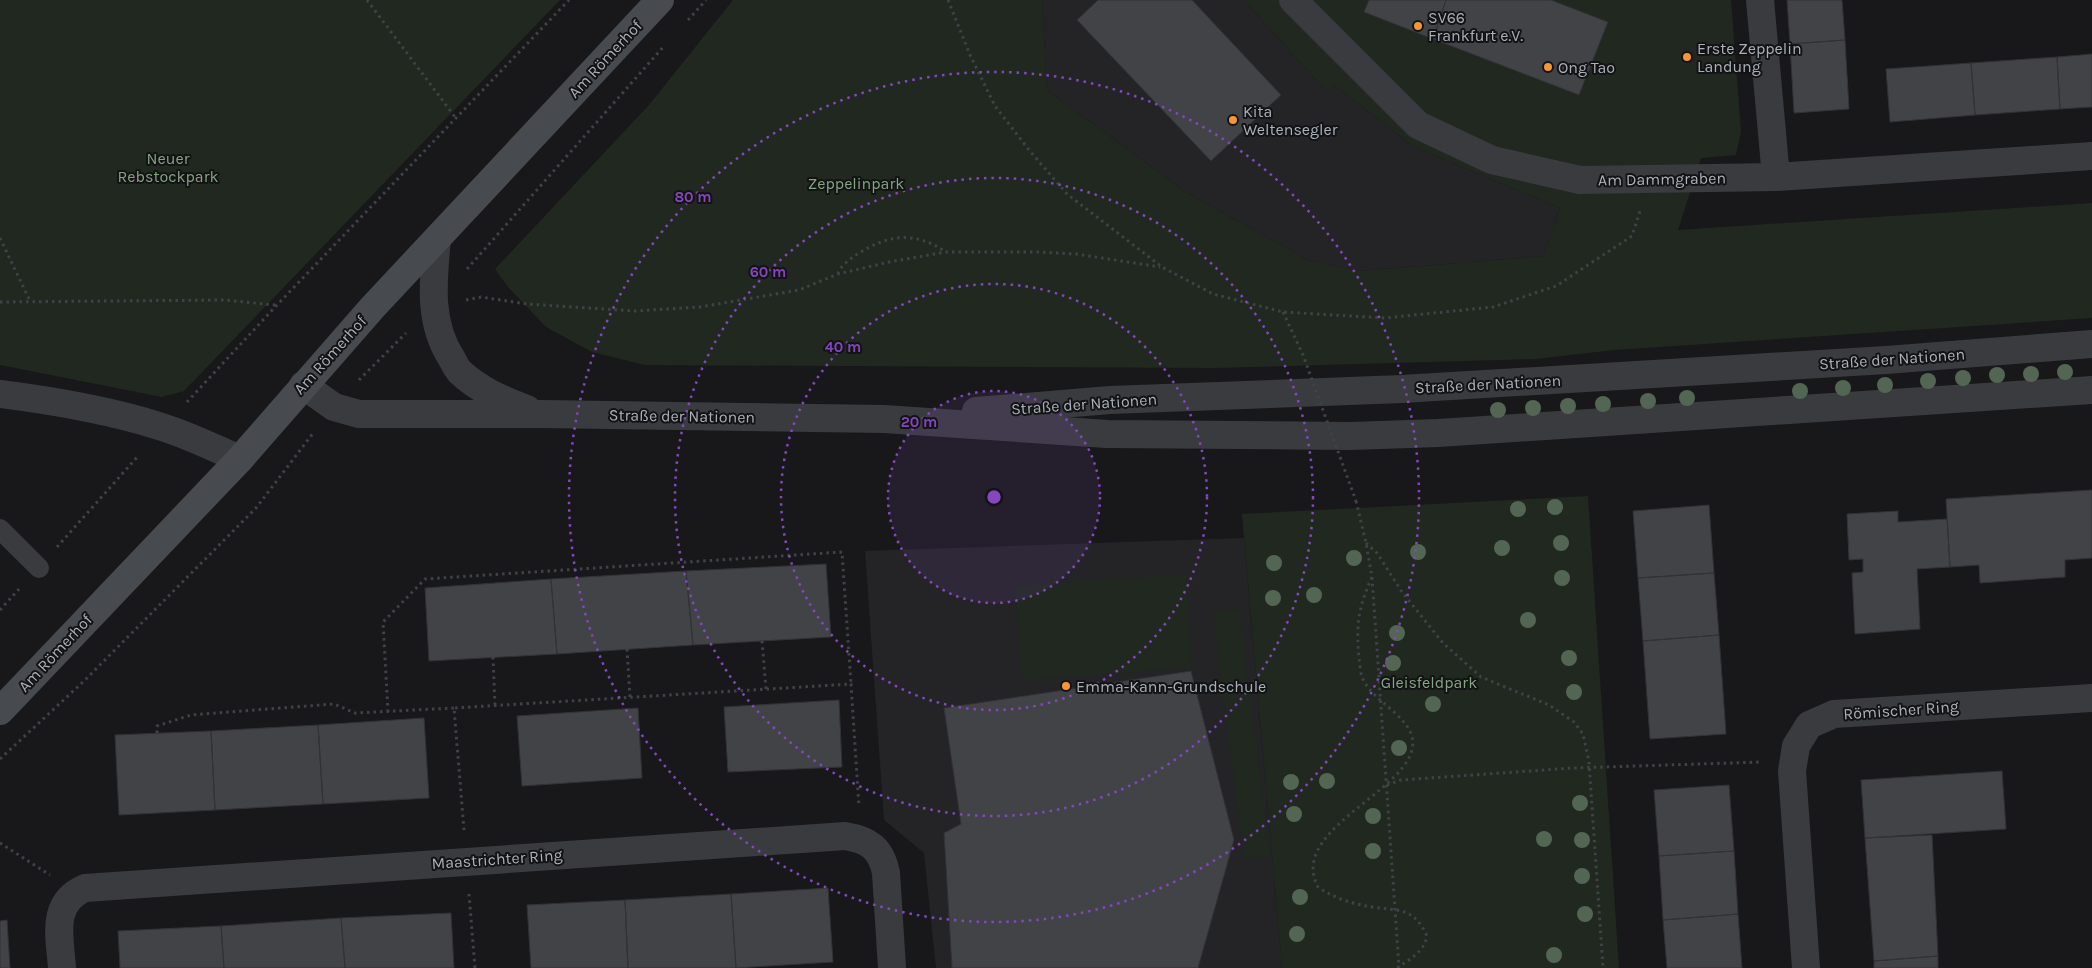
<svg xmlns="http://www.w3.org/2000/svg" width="2092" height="968" font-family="Karla,sans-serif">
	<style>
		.built { fill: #242427 }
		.green { fill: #202820 }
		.building { fill: #424347; stroke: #323236 }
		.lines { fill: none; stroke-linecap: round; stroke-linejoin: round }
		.path { stroke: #3f4246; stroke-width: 3; stroke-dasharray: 2.5 4; stroke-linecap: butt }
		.service { stroke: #393b3f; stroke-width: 20 }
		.minor { stroke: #393b3f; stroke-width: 28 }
		.secondary { stroke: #474a4f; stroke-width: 28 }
		.path-bridge { stroke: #3f4246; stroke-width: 3; stroke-dasharray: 2.5 4; stroke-linecap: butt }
		.tree { fill: #536653 }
		.ring { fill: none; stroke: #8447be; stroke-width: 2.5; stroke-dasharray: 2.5 5 }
		.poi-dot { fill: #f49536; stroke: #131315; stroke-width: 2 }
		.labels { text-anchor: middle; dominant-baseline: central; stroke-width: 4; stroke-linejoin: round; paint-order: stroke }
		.poi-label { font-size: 16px; fill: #aab1ba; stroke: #131315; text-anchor: start }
		.street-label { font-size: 16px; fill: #aab1ba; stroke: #131315 }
		.park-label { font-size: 16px; fill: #84a581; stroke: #131315 }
		.centre { fill: #8447be; stroke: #131315; stroke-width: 2.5 }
		.ring-label { font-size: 15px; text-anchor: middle; font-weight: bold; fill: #8447be; stroke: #131315; stroke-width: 4; stroke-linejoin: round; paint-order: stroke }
	</style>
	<rect width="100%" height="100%" fill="#18181a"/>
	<path class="built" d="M1042 0H1244L1328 93 1334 85 1413 146 1560 208 1543 256 1360 271 1310 261 1187 193 1047 90Z
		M1244 538 1282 968H936L924 853 884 820 865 551Z"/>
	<path class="green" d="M0 0H560L184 391 162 397 0 365Z
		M733 0H1042L1047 90 1187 193 1310 261 1360 271 1543 256 1560 208 1413 146 1334 85 1328 93 1244 0H1369L1365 12 1579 95 1608 22 1551 0H1731L1741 132 1736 155 1701 158 1678 230 2092 203V318L1614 350 1536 359 1215 368 645 365 592 352 546 327 508 287 495 269 649 105Z
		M1588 496 1619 968H1282L1242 514Z
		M1186 574 1192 668 1022 680 1015 586Z
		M1239 609 1270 856 1244 859 1213 612Z"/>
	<path class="building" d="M1098 0H1192L1281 95 1211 161 1077 20Z
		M1369 0H1446L1433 39 1364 12Z
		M1446 0H1551L1608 22 1579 95 1433 39Z
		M1787 0H1842L1845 40 1790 44Z
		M1845 40 1849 109 1794 113 1790 44Z
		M2092 54V107L2060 109 2057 57Z
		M2057 57 2060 109 1975 115 1971 63Z
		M1971 63 1975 115 1890 122 1886 69Z
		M2092 490V558L2065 560V577L1980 583 1979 565 1950 567 1946 499Z
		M1709 505 1714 573 1638 578 1633 511Z
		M1898 511V522L1947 519 1950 567 1917 569 1920 629 1855 634 1852 573 1863 572V559L1849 560 1847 514Z
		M826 564 831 637 693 645 686 571Z
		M686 571 693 645 557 654 551 579Z
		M1714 573 1719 635 1643 641 1638 578Z
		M551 579 557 654 429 661 425 588Z
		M1719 635 1726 734 1650 739 1643 641Z
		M1191 671 1234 840 1198 968H952L944 833 961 824 944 708Z
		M839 700 842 767 728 772 724 707Z
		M638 708 642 778 522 786 517 716Z
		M424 718 429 798 323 804 318 725Z
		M318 725 323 804 215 810 211 731Z
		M211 731 215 810 119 815 115 735Z
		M2002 771 2006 829 1865 838 1861 780Z
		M1729 785 1734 851 1659 856 1654 790Z
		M1932 835 1938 956 1874 961 1865 838Z
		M1734 851 1738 914 1663 920 1659 856Z
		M828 888 833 962 736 968 731 894Z
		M731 894 736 968H628L625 900Z
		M625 900 628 968H531L527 905Z
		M451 913 454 968H345L341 918Z
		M1738 914 1742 968H1667L1663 920Z
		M341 918 345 968H224L221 926Z
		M7 920 10 968H0V921Z
		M221 926 224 968H120L118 931Z
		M1938 956V968H1874V961Z"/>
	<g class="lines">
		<path class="path" d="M367 0 455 117
			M948 0 970 55 995 106 1029 150 1067 194 1162 267 1213 294 1283 312 1385 318 1493 307 1556 286 1632 236 1640 211
			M688 20 706 0
			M0 238 30 301
			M467 269 665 45
			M838 274C840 266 849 260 856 255 887 235 913 230 946 252
			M466 300 481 297 527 304 635 311 700 307 799 290 838 274 889 262 946 252H1037L1076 254 1160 267
			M0 302 224 300 275 305
			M359 380 406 333
			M187 402 276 306 569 0
			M1356 501 1366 543 1372 577 1399 967
			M1366 543 1377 553 1402 592 1443 643 1481 677 1549 705 1574 722 1583 734 1589 762 1603 968
			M57 547 139 455
			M1372 577C1358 608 1356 625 1359 659 1360 664 1360 672 1362 677 1372 704 1423 720 1411 753 1396 796 1289 833 1318 887 1333 898 1353 904 1372 907 1399 911 1414 907 1427 936 1424 952 1410 959 1397 968
			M0 610 19 589
			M762 641 766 689
			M627 649 630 697
			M493 657 495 706
			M388 712 383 622 425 579 842 552 851 684
			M157 733V726L191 715 334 704 355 713 454 708
			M0 759 84 681 256 508 314 432
			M1387 785 1401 780 1573 768 1762 762
			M464 830 454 708 851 684 859 807
			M0 843 50 875
			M469 894 475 968"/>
		<path class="service" d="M0 529 39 568"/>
		<path class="minor" d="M1293 0 1418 125 1492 160 1580 180 1776 177 2092 156
			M1760 0 1776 177
			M437 239C433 281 428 323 452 359 454 363 457 369 460 372 479 390 503 400 527 409
			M303 385 334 407 359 414H541L884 419 1107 434 1351 436 1438 433 2092 390
			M0 394C55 401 109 410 162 427 188 435 214 448 240 459
			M976 411 1110 400 1402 389 1886 360 2092 344
			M62 968C60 937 50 903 85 888L845 836C869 840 881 848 886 873L892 968
			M1806 968 1792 771 1796 746 1809 725 1834 714 2092 698"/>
		<path class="secondary" d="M0 711 240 459 372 308 660 0"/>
		<path class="path-bridge" d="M1283 312 1303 355 1356 501"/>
	</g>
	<g class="tree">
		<circle cx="2065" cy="372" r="8"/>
		<circle cx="2031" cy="374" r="8"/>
		<circle cx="1997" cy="375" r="8"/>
		<circle cx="1963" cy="378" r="8"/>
		<circle cx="1928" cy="381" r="8"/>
		<circle cx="1885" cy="385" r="8"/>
		<circle cx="1843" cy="388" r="8"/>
		<circle cx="1800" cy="391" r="8"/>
		<circle cx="1687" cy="398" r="8"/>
		<circle cx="1648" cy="401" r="8"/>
		<circle cx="1603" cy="404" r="8"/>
		<circle cx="1568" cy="406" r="8"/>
		<circle cx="1533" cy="408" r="8"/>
		<circle cx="1498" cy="410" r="8"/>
		<circle cx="1555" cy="507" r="8"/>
		<circle cx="1518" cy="509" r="8"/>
		<circle cx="1561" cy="543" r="8"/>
		<circle cx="1502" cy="548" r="8"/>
		<circle cx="1418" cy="552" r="8"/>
		<circle cx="1354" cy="558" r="8"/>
		<circle cx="1274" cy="563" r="8"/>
		<circle cx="1562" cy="578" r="8"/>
		<circle cx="1314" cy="595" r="8"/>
		<circle cx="1273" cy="598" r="8"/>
		<circle cx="1528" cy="620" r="8"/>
		<circle cx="1397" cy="633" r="8"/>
		<circle cx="1569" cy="658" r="8"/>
		<circle cx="1393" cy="663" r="8"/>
		<circle cx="1574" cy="692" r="8"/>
		<circle cx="1433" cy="704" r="8"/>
		<circle cx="1399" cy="748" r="8"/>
		<circle cx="1327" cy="781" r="8"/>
		<circle cx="1291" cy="782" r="8"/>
		<circle cx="1580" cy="803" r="8"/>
		<circle cx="1294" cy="814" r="8"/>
		<circle cx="1373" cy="816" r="8"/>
		<circle cx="1544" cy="839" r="8"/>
		<circle cx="1582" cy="840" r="8"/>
		<circle cx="1373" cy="851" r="8"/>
		<circle cx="1582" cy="876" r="8"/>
		<circle cx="1300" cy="897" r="8"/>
		<circle cx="1585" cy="914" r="8"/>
		<circle cx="1297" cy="934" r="8"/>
		<circle cx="1554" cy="955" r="8"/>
	</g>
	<circle cx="994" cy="497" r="106" fill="#8447be" fill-opacity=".12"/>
	<g class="ring">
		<circle cx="994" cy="497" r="106"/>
		<circle cx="994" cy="497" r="213"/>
		<circle cx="994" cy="497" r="319"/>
		<circle cx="994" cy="497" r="425"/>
	</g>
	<g class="poi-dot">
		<circle cx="1418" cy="26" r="5"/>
		<circle cx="1687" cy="57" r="5"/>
		<circle cx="1548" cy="67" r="5"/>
		<circle cx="1233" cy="120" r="5"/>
		<circle cx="1066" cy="686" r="5"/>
	</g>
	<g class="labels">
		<g class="poi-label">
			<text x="1428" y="17">SV66<tspan x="1428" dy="18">Frankfurt e.V.</tspan></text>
			<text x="1697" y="48">Erste Zeppelin<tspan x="1697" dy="18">Landung</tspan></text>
			<text x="1558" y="67">Ong Tao</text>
			<text x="1243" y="111">Kita<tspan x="1243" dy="18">Weltensegler</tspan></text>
			<text x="1076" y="686">Emma-Kann-Grundschule</text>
		</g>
		<g class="street-label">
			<text transform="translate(605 59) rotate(-47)">Am Römerhof</text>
			<text transform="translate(1662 179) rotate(-1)">Am Dammgraben</text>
			<text transform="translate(330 355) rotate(-48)">Am Römerhof</text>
			<text transform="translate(1892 359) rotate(-4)">Straße der Nationen</text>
			<text transform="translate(1488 384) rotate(-3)">Straße der Nationen</text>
			<text transform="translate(1084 404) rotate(-4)">Straße der Nationen</text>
			<text transform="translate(682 416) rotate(1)">Straße der Nationen</text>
			<text transform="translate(55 653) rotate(-47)">Am Römerhof</text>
			<text transform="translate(1901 710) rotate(-4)">Römischer Ring</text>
			<text transform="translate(497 859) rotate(-4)">Maastrichter Ring</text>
		</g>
		<g class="park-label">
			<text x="168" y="158">Neuer<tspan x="168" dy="18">Rebstockpark</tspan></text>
			<text x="856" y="183">Zeppelinpark</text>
			<text x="1429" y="682">Gleisfeldpark</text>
		</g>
	</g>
	<circle cx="994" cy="497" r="8" class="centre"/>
	<g class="ring-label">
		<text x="693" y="202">80 m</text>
		<text x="768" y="277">60 m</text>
		<text x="843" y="352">40 m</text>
		<text x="919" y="427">20 m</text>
	</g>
</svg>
